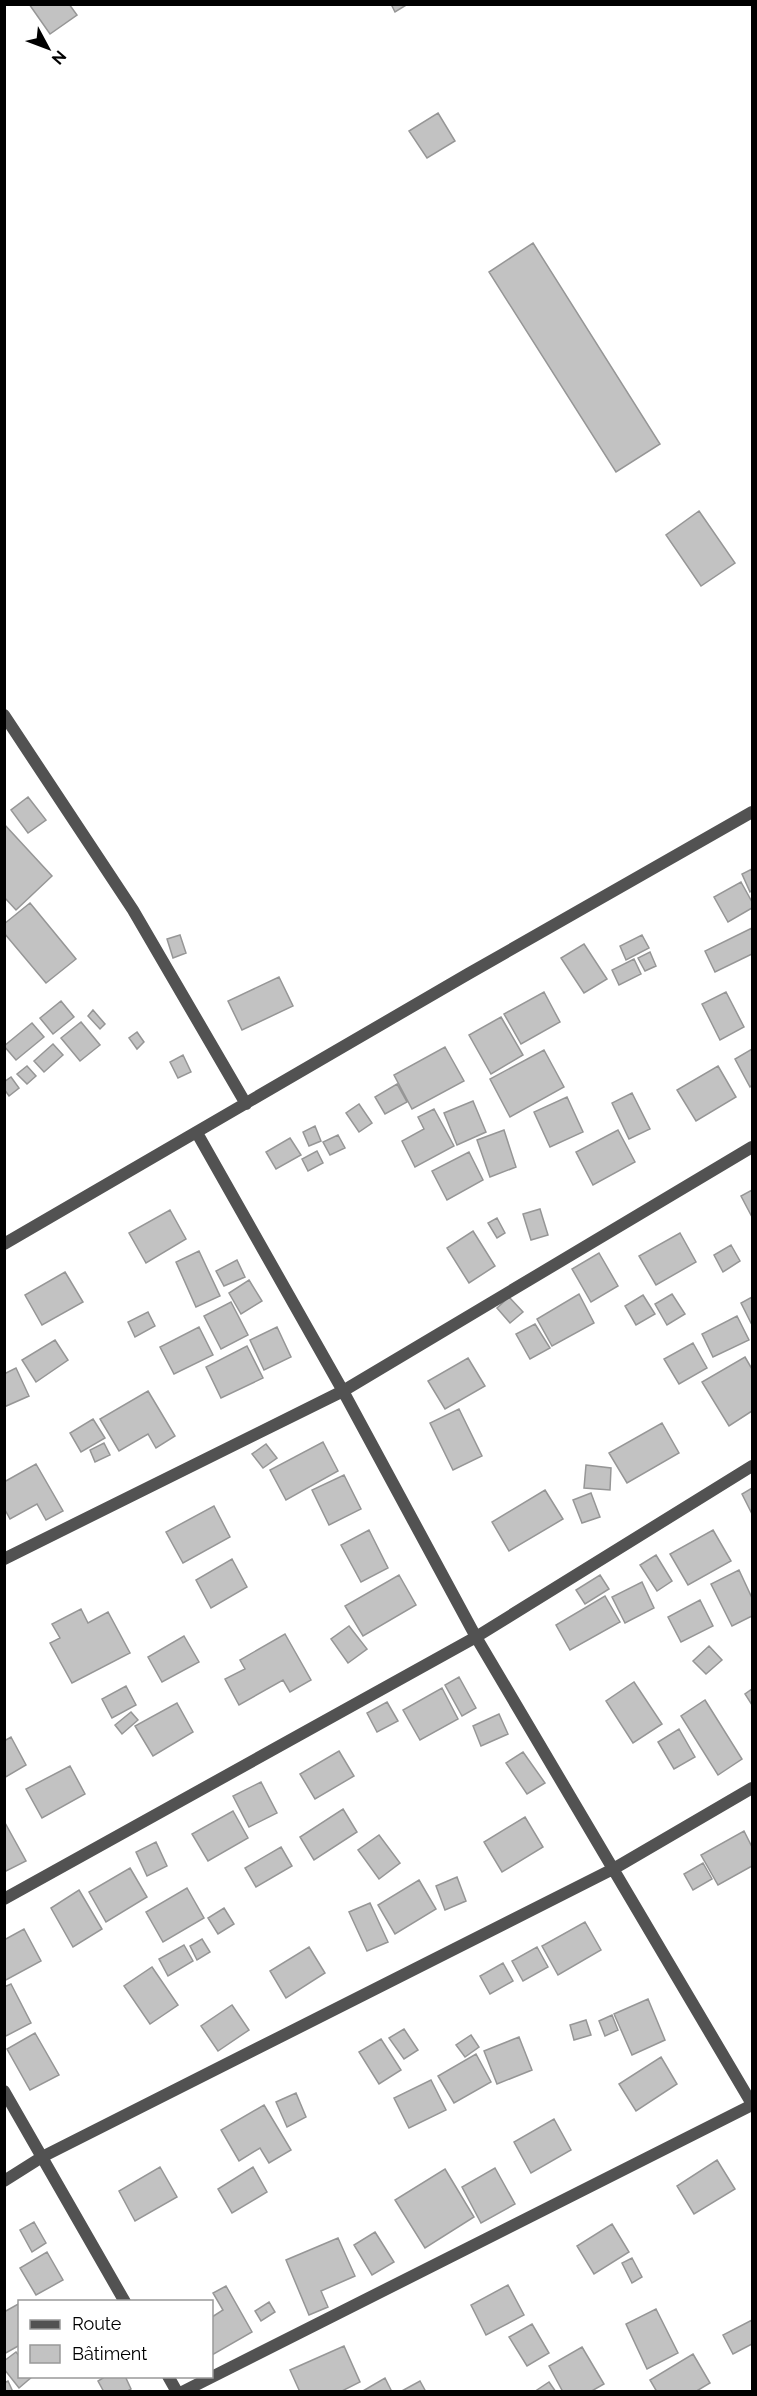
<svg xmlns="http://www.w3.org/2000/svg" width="757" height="2396" font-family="Raleway,sans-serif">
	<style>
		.building { fill: #c2c2c2; stroke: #969696; stroke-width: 1.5 }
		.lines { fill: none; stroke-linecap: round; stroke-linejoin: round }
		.minor { stroke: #525252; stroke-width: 12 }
	</style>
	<rect width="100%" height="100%" fill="#fff"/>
	<path class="building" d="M29 4H69L77 15 50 34Z
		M391 4H408L395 12Z
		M438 113 455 141 427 158 409 131Z
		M533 243 660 444 616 472 489 272Z
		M699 511 735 563 701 586 666 535Z
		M28 797 46 820 28 833 11 810Z
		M4 824 52 876 16 910 4 897Z
		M752 869V890L750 892 742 874Z
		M741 882 752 902V908L728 922 714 897Z
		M30 903 76 959 46 983 4 933V924Z
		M752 928V954L715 972 705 951Z
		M180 935 186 953 173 958 167 939Z
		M642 935 649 948 626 960 620 946Z
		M584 944 607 979 584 993 561 958Z
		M650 952 656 966 645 971 638 958Z
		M634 959 641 974 619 985 612 970Z
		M279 977 293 1006 242 1030 228 1001Z
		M544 992 560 1022 521 1044 504 1014Z
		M726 992 744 1027 720 1040 702 1004Z
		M61 1001 74 1017 53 1034 40 1018Z
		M93 1010 105 1024 100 1029 88 1016Z
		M501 1017 523 1055 491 1074 469 1035Z
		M81 1022 100 1045 80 1061 61 1038Z
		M32 1023 44 1037 16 1060 4 1046Z
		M137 1032 144 1042 137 1049 129 1038Z
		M53 1044 63 1055 44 1072 34 1061Z
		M445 1047 464 1081 412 1109 394 1075Z
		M752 1049V1085L750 1087 735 1059Z
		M544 1050 564 1087 510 1117 490 1079Z
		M183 1055 191 1072 178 1078 170 1062Z
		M27 1066 36 1076 27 1084 17 1074Z
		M718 1066 736 1097 696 1121 677 1090Z
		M11 1077 19 1088 9 1096 4 1089V1082Z
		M397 1084 407 1102 385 1114 375 1097Z
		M632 1093 650 1129 629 1139 612 1103Z
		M567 1097 583 1132 550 1147 534 1112Z
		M473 1101 486 1132 457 1145 444 1113Z
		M359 1104 372 1123 359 1132 346 1113Z
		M434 1109 454 1146 415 1167 402 1141 424 1129 418 1117Z
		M315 1126 321 1141 309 1146 303 1132Z
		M504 1130 516 1167 490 1177 477 1140Z
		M618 1130 635 1162 593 1185 576 1152Z
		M338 1135 345 1148 330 1155 323 1142Z
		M290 1138 301 1155 276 1169 266 1152Z
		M317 1151 323 1163 308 1171 302 1159Z
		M469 1152 483 1180 447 1200 432 1171Z
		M752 1190V1217L741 1196Z
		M540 1209 548 1235 531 1240 523 1214Z
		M170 1210 186 1239 146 1263 129 1233Z
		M497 1218 505 1233 497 1238 488 1223Z
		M473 1231 495 1266 469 1283 447 1248Z
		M680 1233 696 1262 656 1285 639 1256Z
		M731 1245 740 1261 723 1272 714 1255Z
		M199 1251 220 1296 196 1307 176 1262Z
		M599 1253 618 1286 591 1302 572 1269Z
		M237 1260 245 1277 224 1286 216 1271Z
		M65 1272 83 1302 42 1325 25 1295Z
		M249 1280 262 1301 241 1314 229 1293Z
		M579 1294 594 1323 552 1346 537 1319Z
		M672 1294 685 1314 667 1325 655 1304Z
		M643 1295 655 1314 636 1325 625 1306Z
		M509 1297 523 1312 510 1323 497 1308Z
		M752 1297V1322L751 1323 741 1303Z
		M231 1302 248 1335 221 1349 204 1316Z
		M148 1312 155 1326 135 1337 128 1322Z
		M737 1316 749 1340 713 1357 702 1334Z
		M535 1324 550 1348 530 1359 516 1334Z
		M199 1327 213 1355 174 1374 160 1347Z
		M277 1327 291 1357 264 1370 250 1340Z
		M55 1340 68 1360 36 1382 22 1360Z
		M693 1343 707 1368 679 1384 664 1359Z
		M247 1346 263 1378 221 1398 206 1367Z
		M745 1357 752 1369V1411L729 1426 702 1382Z
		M468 1358 485 1386 445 1409 428 1381Z
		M16 1368 29 1396 4 1407V1374Z
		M148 1391 175 1436 156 1448 148 1434 119 1451 100 1419Z
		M459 1409 482 1456 453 1470 430 1423Z
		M93 1419 105 1438 81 1452 70 1433Z
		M662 1423 679 1453 627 1483 609 1453Z
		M323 1442 338 1471 286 1500 270 1470Z
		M104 1443 110 1455 95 1462 90 1450Z
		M266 1444 277 1458 263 1468 252 1454Z
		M36 1464 63 1511 46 1520 37 1504 10 1519 4 1508V1482Z
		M586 1465 611 1468 610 1490 584 1488Z
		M344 1475 361 1509 329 1525 312 1490Z
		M752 1488V1514L742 1494Z
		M545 1490 563 1519 509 1551 492 1522Z
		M591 1493 600 1517 582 1523 573 1500Z
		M214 1506 230 1537 183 1563 166 1532Z
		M369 1530 388 1568 361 1582 341 1545Z
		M713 1530 731 1561 688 1585 670 1554Z
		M656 1555 672 1581 657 1591 640 1565Z
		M232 1559 247 1587 211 1608 196 1580Z
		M739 1570 752 1598V1616L732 1626 711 1584Z
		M399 1575 416 1605 363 1636 345 1606Z
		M600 1575 609 1589 585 1604 576 1590Z
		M642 1582 654 1608 625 1623 612 1597Z
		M605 1596 620 1622 570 1650 556 1625Z
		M700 1600 713 1626 681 1642 668 1617Z
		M81 1609 88 1623 108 1612 130 1653 72 1683 50 1643 60 1638 52 1624Z
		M349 1626 367 1649 348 1663 331 1639Z
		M285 1634 311 1680 290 1692 283 1680 239 1705 225 1679 245 1669 240 1660Z
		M184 1636 199 1662 162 1682 148 1657Z
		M709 1646 722 1660 706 1674 693 1661Z
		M459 1677 476 1708 462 1716 445 1685Z
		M634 1682 662 1724 633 1743 606 1701Z
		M126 1686 136 1705 112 1718 102 1699Z
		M442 1688 458 1719 420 1740 403 1710Z
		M752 1689V1705L745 1694Z
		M705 1700 742 1759 718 1775 681 1716Z
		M387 1702 398 1721 377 1732 367 1713Z
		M177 1703 193 1732 153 1756 135 1726Z
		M131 1712 138 1720 122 1734 115 1725Z
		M499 1714 508 1734 481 1746 473 1726Z
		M679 1729 695 1757 674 1769 658 1742Z
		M11 1737 26 1765 4 1778V1741Z
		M339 1751 354 1776 315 1799 300 1774Z
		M523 1752 545 1783 527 1794 506 1763Z
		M70 1766 85 1794 42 1818 26 1789Z
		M261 1782 277 1813 249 1827 233 1796Z
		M343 1809 357 1832 314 1860 300 1837Z
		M233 1811 248 1838 208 1861 192 1834Z
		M525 1817 543 1847 502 1872 484 1842Z
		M4 1821 26 1861 4 1872Z
		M744 1831 752 1847V1866L718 1885 701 1855Z
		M379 1835 400 1863 379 1879 358 1850Z
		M156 1842 167 1866 147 1876 136 1852Z
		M281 1847 292 1866 256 1887 245 1868Z
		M703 1863 712 1879 693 1890 684 1874Z
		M130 1868 147 1897 106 1922 89 1892Z
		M457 1877 466 1901 445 1910 436 1886Z
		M419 1880 436 1909 395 1934 378 1905Z
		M187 1888 204 1918 163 1942 146 1912Z
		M79 1890 102 1929 73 1947 51 1908Z
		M370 1903 388 1942 367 1951 349 1912Z
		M224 1908 234 1924 218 1934 208 1918Z
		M585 1922 601 1950 558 1975 542 1946Z
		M24 1929 41 1961 4 1981V1940Z
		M202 1939 210 1952 197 1960 190 1946Z
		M184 1945 193 1961 168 1976 159 1959Z
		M309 1947 325 1973 286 1998 270 1971Z
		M537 1947 548 1967 523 1981 512 1961Z
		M503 1963 513 1981 490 1994 480 1976Z
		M152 1967 178 2005 150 2024 124 1986Z
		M11 1984 31 2023 4 2037V1987Z
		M648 1999 665 2040 632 2055 614 2014Z
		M232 2005 249 2030 218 2051 201 2026Z
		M612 2015 618 2030 605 2036 599 2021Z
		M586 2020 591 2035 574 2040 570 2025Z
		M404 2029 418 2050 404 2059 389 2038Z
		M35 2033 59 2075 30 2090 7 2049Z
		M471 2035 479 2047 465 2057 456 2045Z
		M519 2037 532 2070 497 2084 484 2051Z
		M381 2039 401 2070 379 2084 359 2052Z
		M476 2054 491 2082 454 2103 438 2076Z
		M661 2057 677 2084 636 2111 619 2084Z
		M431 2080 446 2110 409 2128 394 2098Z
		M296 2093 306 2117 287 2127 276 2102Z
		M264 2105 291 2150 269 2163 260 2148 239 2161 221 2130Z
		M554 2119 571 2150 531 2173 514 2142Z
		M717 2160 735 2189 694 2214 677 2186Z
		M160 2167 177 2197 135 2221 119 2191Z
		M253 2167 267 2192 232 2213 218 2189Z
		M495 2168 515 2204 481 2223 462 2187Z
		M445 2169 474 2217 425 2248 395 2200Z
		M34 2222 46 2243 32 2252 20 2230Z
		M612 2224 629 2252 594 2274 577 2246Z
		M375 2232 394 2262 372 2275 354 2245Z
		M338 2238 355 2276 321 2291 328 2307 309 2315 286 2260Z
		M47 2252 63 2280 36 2295 20 2268Z
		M632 2258 642 2277 632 2283 622 2263Z
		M508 2285 524 2315 486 2335 471 2305Z
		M226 2286 252 2332 212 2355V2317L223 2310 213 2293Z
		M269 2302 275 2312 261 2321 255 2311Z
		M20 2303V2345L4 2354V2312Z
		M656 2309 678 2353 647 2369 626 2324Z
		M752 2320V2344L733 2354 723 2335Z
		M532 2324 549 2353 527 2366 509 2337Z
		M344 2346 360 2382 340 2392H300L290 2370Z
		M582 2347 604 2384 590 2392H563L549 2366Z
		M16 2352 20 2357V2376H33L19 2388 4 2369V2361Z
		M693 2354 710 2383 695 2392H657L650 2380Z
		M106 2376H125L131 2389 126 2392H104L98 2381Z
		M385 2378 392 2392H361Z
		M8 2381 13 2392H4V2383Z
		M420 2381 426 2392H400Z
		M549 2382 556 2392H534Z"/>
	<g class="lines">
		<path class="minor" d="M4 715 133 910 246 1104
			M197 1133 343 1391 476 1637 752 2104
			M4 1244 468 974 752 812
			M4 1559 343 1391 752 1147
			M4 1899 476 1637 752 1466
			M4 2091 125 2302
			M4 2181 42 2157 615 1868 752 1788
			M168 2376 177 2392
			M182 2392 752 2105"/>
	</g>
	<rect width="757" height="2396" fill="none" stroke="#000000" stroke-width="12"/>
	<rect x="18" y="2300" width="195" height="78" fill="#ffffff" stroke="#999999" stroke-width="1.5"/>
	<rect x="30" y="2320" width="30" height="9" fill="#525252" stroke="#999999" stroke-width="1.5"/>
	<text x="72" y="2330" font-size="18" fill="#000000">Route</text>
	<rect x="30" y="2345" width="30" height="18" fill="#c2c2c2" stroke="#999999" stroke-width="1.5"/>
	<text x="72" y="2360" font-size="18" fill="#000000">Bâtiment</text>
	<g transform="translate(48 48) rotate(131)" stroke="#ffffff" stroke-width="4.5" paint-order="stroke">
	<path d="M0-4.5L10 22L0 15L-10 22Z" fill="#000000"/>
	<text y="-9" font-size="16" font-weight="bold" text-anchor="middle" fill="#000000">N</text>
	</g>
</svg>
